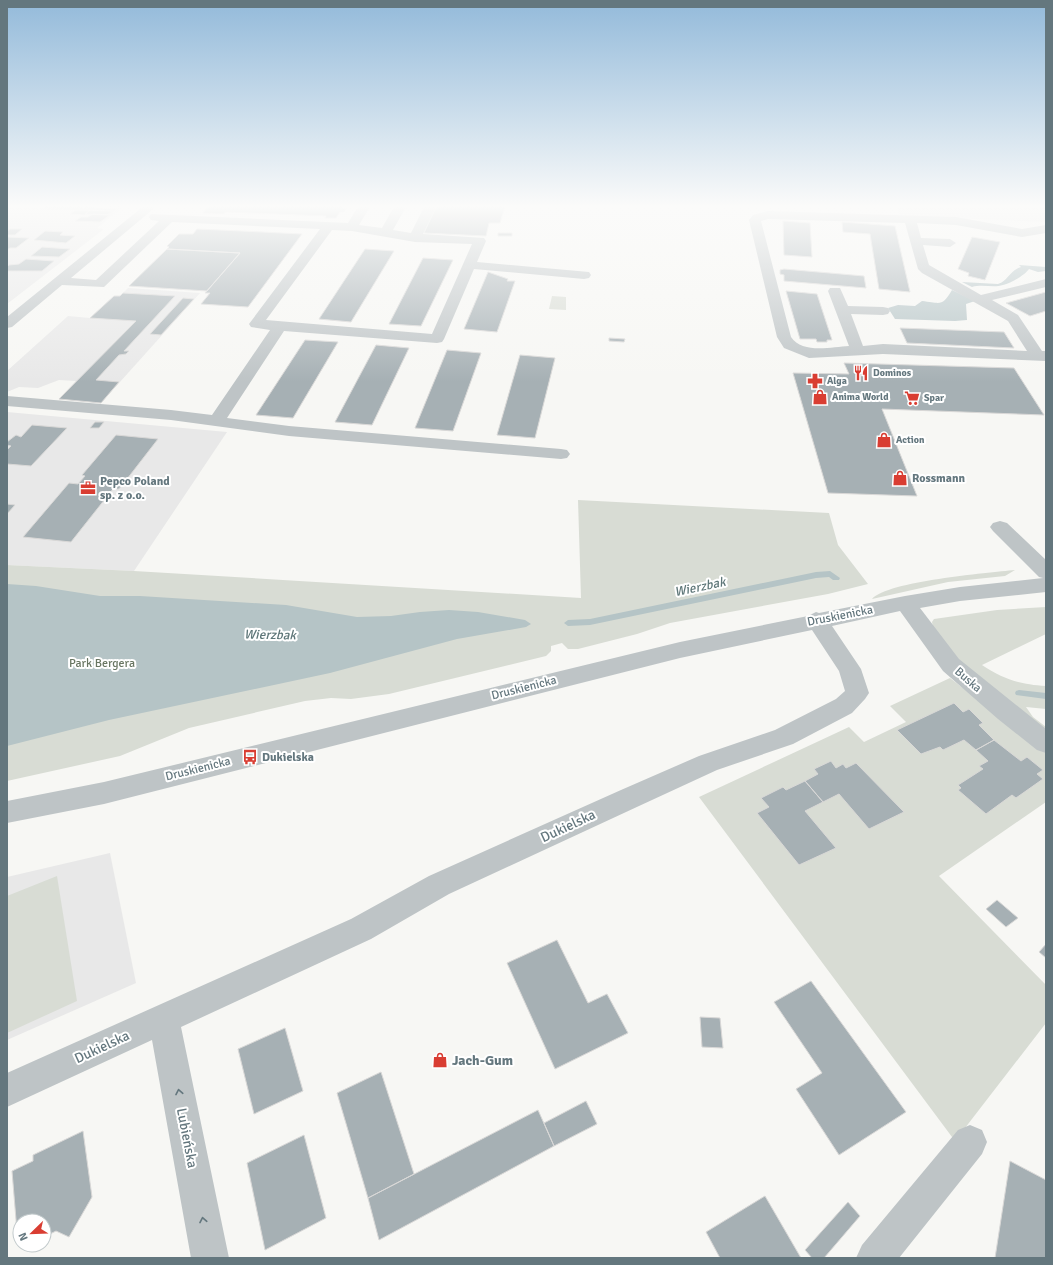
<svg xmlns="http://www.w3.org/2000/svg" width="1053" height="1265" font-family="Signika,sans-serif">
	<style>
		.built { fill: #e8e8e8 }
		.green { fill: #d8dcd4 }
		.water { fill: #b5c4c6 }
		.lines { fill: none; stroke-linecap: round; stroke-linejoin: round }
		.stream { fill: #b5c4c6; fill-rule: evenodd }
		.building { fill: #a6b0b4; stroke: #d9d8d7 }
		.minor { fill: #bec4c6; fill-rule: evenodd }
		.oneway { stroke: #64777e }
		.labels { text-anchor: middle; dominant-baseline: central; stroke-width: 4; stroke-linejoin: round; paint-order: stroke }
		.far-poi-label { font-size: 10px; font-weight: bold; fill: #64777e; stroke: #fff; text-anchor: start }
		.poi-label { font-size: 12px; font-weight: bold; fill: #64777e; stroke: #fff; text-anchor: start }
		.street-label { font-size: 12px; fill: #64777e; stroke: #fff }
		.park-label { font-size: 12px; fill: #697662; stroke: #fff }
		.water-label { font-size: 13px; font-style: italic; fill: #5e7678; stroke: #fff }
		.near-street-label { font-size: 14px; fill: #64777e; stroke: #fff }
		.near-poi-label { font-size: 14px; font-weight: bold; fill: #64777e; stroke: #fff; text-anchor: start }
	</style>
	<rect width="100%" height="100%" fill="#f7f7f4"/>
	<path class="built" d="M7 205H126L97 228 104 229 7 304Z
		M894 205H1046V222L901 216Z
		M128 288 200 293 101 403 59 399 76 381 59 380 38 388 19 387 7 392V371L68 316 90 318 114 296H120Z
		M7 412 227 432 134 571 7 565Z
		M110 853 136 983 7 1040V877Z"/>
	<path class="green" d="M552 296 566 297V310L549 309Z
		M578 500 829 513 838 545 868 584 828 594 670 623 637 634 578 649H568L562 643 551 646V651L546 656 389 694 351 699 331 698 305 701 189 728 120 756 7 781V565L134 571 581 598Z
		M1015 570 1005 576 948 582 872 599C888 581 987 573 1015 570Z
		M1046 607V634L982 665C1005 680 1019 684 1046 686V709L1026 707 1033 717 1046 727V733L967 670 933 627 932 622 934 619 997 610Z
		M950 678 1046 753V802L939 876 1046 985V1023L955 1141 699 797 849 727 864 742 906 722 890 706Z
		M57 876 77 1001 7 1033V896Z"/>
	<path class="water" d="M1019 265 1046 267V271L1038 272 1029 269C1025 275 1011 283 1003 285 994 288 982 284 972 287L962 282 998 284C1008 281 1009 271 1021 267Z
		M952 290 975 301 966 304 967 320 955 321 895 319 888 308 898 305 915 306 922 301C941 303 942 307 952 290Z
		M7 584 36 586 100 596H140L286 605 357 617 391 616 420 612 449 610 478 612 525 620 531 624 526 627 457 639 330 673 109 720 7 746Z"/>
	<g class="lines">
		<path class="stream" d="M830 571 840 578 839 580H833L829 577 816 578 590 625 568 626 564 623 568 620 590 619 816 572Z
			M1019 690 1046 693V699L1016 695 1015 693 1016 691Z"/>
	</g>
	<path class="building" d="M47 205H87L81 210 42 209Z
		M87 205 96 206 94 207 116 209 113 211 81 210Z
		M105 205H123L119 208 102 207Z
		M209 205H345L343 208H347L344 212H340L336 218H325L326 216 226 212 223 214 203 213Z
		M437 205H495L505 206 500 223H489L486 236 424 233Z
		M75 210H90L85 215 70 214Z
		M90 210 113 211 107 215 85 214Z
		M93 214 110 215 100 222 75 221 81 217H88Z
		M783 221 810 223 812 257 784 255Z
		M842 222 895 226 910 292 879 289 870 234 843 232Z
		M10 229H22L15 235H7V231Z
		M197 229 242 231 302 234 248 307 201 304 210 293H205L240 253 167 249 169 247 167 246 179 234H193Z
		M45 231 63 232 60 235 75 236 66 243 34 240Z
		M498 233H512V236H498Z
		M7 237 29 238 16 248H10L7 250Z
		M972 237 1000 242 985 280 968 276 969 273 958 269Z
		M42 247 70 249 59 257 31 256Z
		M167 249 240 253 207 291 129 286Z
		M365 249 394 251 351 322 319 319Z
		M423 258 453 260 421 326 389 324Z
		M26 259 54 261 42 271H7V267L9 265 19 264Z
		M784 269 864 276 866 288 784 281V275L780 274V270Z
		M488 272 508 279 507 281H515L497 332 464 329Z
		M786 291 817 294 832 340H827V342H817L816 339H800Z
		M1046 292V311L1030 316 1006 303Z
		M123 293 175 296 124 351H129L126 354 119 355 96 380 119 382 101 403 59 399 136 321 90 318 114 296H120Z
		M183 298 194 299 161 335 150 334Z
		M900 328 1004 332 1014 348 907 343Z
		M609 338 625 339 624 342 609 341Z
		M305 340 338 342 293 418 256 415Z
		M376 345 409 348 372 425 335 422Z
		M447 350 481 353 453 431 415 428Z
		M520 355 555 358 535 438 497 435Z
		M844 363 1014 368 1044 415 882 409 917 496 828 493 793 373 849 374Z
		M95 422H104L99 428H90Z
		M32 425 67 428 31 466 7 464V450L11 446 7 445V442L16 435 21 437Z
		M116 435 158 439 127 479H123L120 482H124L119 489H113L71 542 23 537 69 483 78 484 85 476 82 475Z
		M7 504 15 505 7 514Z
		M954 703 963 712 969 709 983 723 979 725 994 740 976 750 964 740 943 750 940 747 921 754 897 730Z
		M994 740 1021 761 1027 757 1043 770 1037 774 1043 779 1016 798 1012 795 986 814 958 790 961 788 958 785 983 769 979 766 988 761 976 750Z
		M831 761 836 768 843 764 846 768 856 763 904 812 869 829 839 794 823 802 805 781 818 774 814 769Z
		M805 781 823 802 805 811 836 848 799 865 757 813 769 807 761 798 783 787 786 790Z
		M997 900 1018 918 1006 927 986 909Z
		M557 940 588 1003 607 994 628 1033 555 1069 507 963Z
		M1046 944V958L1039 952Z
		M811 981 906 1112 839 1155 796 1089 822 1073 774 1002Z
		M700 1017 720 1018 723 1048 702 1047Z
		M285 1028 303 1091 254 1114 238 1049Z
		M381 1072 414 1174 368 1198 337 1093Z
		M586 1101 597 1124 554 1146 544 1123Z
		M538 1110 554 1146 379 1240 368 1198Z
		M83 1131 92 1197 69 1237 56 1231 44 1237V1221H20V1243L18 1244 12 1171 33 1161V1155Z
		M304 1135 326 1218 265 1250 247 1163Z
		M1010 1161 1046 1180V1258H995Z
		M765 1196 801 1258H720L706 1232Z
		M848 1202 860 1216 824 1258H812L805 1250Z"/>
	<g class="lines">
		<path class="minor" d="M145 205H158L71 278 96 280 159 221 151 220 149 217 151 214 348 223 359 205H371L359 225 382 228 395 205H407L393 230 411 233 425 205H437L423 234 484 238 486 241 477 262 589 272 591 275 589 278 584 279 474 269 444 339 442 342 437 343 284 331 227 418 289 426 561 449 567 450 570 454 567 458 561 459 289 436 171 420 7 406V396L171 410 212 415 270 330 251 327 249 324 320 229 172 222 104 287 62 285 12 327 7 328V317ZM332 230 352 231 415 242 472 244 432 334 266 320Z
			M768 211 956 217 1022 229 1046 225V233L1022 237 956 225 917 223 921 238 950 239 956 243 950 247 923 245 929 265 981 295 1046 279V287L992 300 1018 315 1042 351H1046V361L883 354 809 358 784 348 777 337 749 220 753 215ZM768 219 905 223 918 269 922 273 1008 321 1027 351 883 344 863 346 851 314 883 315 888 314 890 311 888 308 883 307 848 306 840 288H830L828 291 849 346C831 347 802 354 791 337L761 221Z
			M1000 521 1007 523 1046 560V592L960 601 920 608 959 659 1046 729V753L1037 750 998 719 943 671 900 611 832 626 861 669 869 693 865 699 852 713 793 744 717 770 639 806 449 894 371 939 181 1027 229 1258H191L152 1040 7 1107V1073L351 919 429 876 621 790 699 756 775 730 836 699 845 691 839 671 812 630 680 658 104 804 7 823V801L104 782 680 642 808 616 816 612 819 613 905 596 960 587 1043 578 1039 577 993 531 990 527 993 523Z
			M970 1125 982 1130 987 1142 982 1154 899 1258H856L862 1245 958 1130Z"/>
	</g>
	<defs><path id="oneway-chevron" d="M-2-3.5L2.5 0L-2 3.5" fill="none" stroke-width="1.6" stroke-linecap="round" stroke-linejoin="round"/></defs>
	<g class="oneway">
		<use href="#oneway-chevron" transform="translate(179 1092) rotate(-101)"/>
		<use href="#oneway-chevron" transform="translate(203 1220) rotate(-101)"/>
	</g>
	<linearGradient id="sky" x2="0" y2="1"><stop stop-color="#93bada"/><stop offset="0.54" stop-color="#fbfbfa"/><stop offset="1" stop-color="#fbfbfa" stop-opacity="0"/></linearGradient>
	<rect width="1053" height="382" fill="url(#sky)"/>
	<defs>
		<g id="restaurant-bare" transform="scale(1.2)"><path d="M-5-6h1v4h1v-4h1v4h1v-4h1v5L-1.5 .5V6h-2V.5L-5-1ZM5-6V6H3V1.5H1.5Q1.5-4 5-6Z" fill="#d93d32" stroke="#fff" stroke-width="2.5" paint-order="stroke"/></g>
		<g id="pharmacy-bare" transform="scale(1.2)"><path d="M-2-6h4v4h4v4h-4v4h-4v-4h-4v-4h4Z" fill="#d93d32" stroke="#fff" stroke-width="2.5" paint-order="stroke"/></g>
		<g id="shop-bare" transform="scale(1.2)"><path d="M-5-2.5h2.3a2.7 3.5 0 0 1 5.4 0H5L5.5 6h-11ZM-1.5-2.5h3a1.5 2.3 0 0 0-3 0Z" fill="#d93d32" stroke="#fff" stroke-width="2.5" paint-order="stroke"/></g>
		<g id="supermarket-bare" transform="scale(1.2)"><path d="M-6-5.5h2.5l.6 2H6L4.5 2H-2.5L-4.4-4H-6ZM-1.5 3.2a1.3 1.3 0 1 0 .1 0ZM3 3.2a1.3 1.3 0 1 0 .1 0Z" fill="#d93d32" stroke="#fff" stroke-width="2.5" paint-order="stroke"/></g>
		<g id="office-bare" transform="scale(1.2)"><path d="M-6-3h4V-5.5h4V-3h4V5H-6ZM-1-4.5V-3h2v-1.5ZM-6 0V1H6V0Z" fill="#d93d32" stroke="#fff" stroke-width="2.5" paint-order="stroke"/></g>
		<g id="bus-bare" transform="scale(1.2)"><path d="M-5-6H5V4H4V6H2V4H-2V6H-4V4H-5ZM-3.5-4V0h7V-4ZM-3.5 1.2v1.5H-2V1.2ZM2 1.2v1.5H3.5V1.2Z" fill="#d93d32" stroke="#fff" stroke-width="2.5" paint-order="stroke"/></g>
	</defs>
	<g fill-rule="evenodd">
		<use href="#restaurant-bare" x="861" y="373"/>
		<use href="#pharmacy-bare" x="815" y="381"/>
		<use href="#shop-bare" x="820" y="397"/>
		<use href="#supermarket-bare" x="912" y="398"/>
		<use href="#shop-bare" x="884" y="440"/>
		<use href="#shop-bare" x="900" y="478"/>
		<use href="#office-bare" x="88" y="488"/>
		<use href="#bus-bare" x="250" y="757"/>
		<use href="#shop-bare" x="440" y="1060"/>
	</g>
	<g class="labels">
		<g class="far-poi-label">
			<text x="873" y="373">Dominos</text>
			<text x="827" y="381">Alga</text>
			<text x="832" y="397">Anima World</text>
			<text x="924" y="398">Spar</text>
			<text x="896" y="440">Action</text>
		</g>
		<g class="poi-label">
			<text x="912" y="478">Rossmann</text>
			<text x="100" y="481">Pepco Poland<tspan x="100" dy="14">sp. z o.o.</tspan></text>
			<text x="262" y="757">Dukielska</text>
		</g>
		<g class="street-label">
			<text transform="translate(840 616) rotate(-11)">Druskienicka</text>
			<text transform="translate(968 680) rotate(41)">Buska</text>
			<text transform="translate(524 688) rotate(-14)">Druskienicka</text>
			<text transform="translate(198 769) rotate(-14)">Druskienicka</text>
		</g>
		<g class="park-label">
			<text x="102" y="663">Park Bergera</text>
		</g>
		<g class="water-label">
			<text transform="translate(700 587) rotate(-12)">Wierzbak</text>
			<text transform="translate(270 635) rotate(1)">Wierzbak</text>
		</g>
		<g class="near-street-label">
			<text transform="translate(568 826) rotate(-25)">Dukielska</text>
			<text transform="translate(102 1047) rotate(-25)">Dukielska</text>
			<text transform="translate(187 1138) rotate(79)">Lubieńska</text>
		</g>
		<g class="near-poi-label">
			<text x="452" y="1060">Jach-Gum</text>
		</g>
	</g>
	<rect width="1053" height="1265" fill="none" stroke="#64777e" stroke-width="16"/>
	<g transform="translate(32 1233) rotate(247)"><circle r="19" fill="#ffffff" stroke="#c1c9cb"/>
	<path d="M0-3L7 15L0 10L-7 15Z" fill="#d93d32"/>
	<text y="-6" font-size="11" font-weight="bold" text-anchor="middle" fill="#64777e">N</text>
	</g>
</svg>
